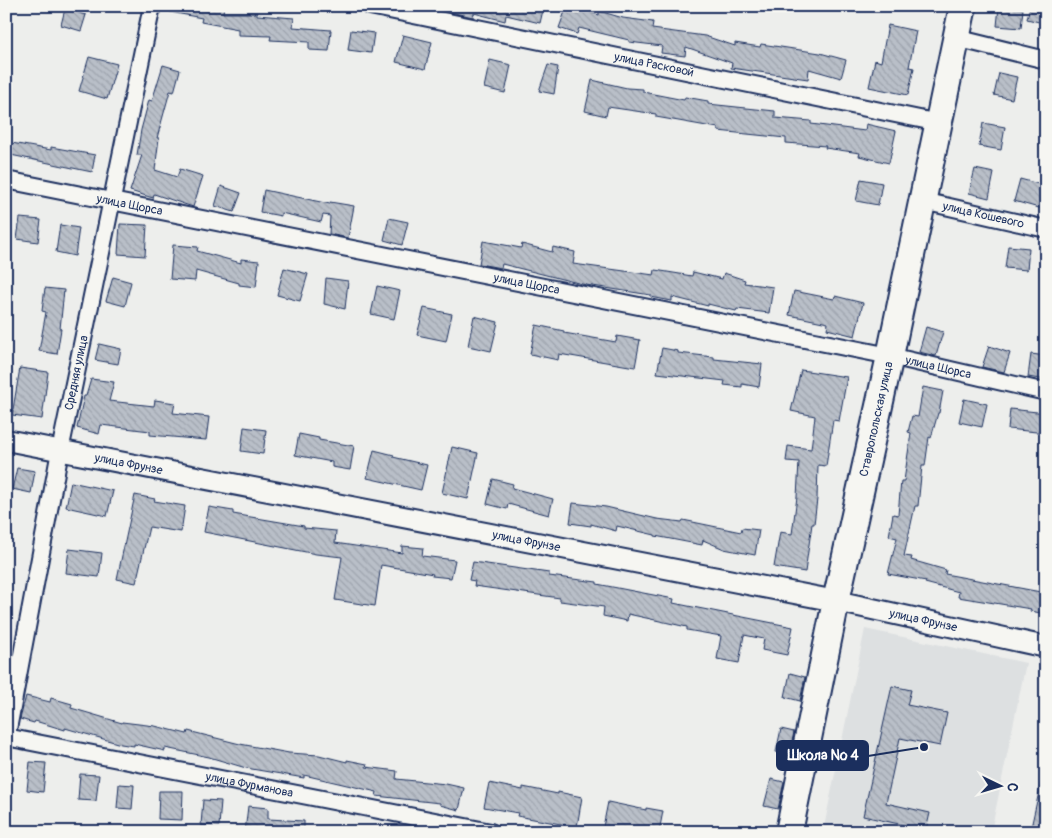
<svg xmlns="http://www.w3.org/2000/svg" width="1052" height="838" font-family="Pangolin,sans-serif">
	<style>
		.built { fill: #dde0e1 }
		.building { fill: url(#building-back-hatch); stroke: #1b2f5e }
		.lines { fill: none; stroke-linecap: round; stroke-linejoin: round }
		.minor-casing { stroke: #1b2f5e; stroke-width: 20 }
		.tertiary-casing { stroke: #1b2f5e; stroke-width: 24 }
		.primary-casing { stroke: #1b2f5e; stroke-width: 30 }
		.minor { stroke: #f6f6f2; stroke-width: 16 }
		.tertiary { stroke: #f6f6f2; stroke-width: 20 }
		.primary { stroke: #f6f6f2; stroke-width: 26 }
		.labels { text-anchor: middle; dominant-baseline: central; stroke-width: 4.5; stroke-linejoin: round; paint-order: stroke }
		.street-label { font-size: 12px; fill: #1b2f5e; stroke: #f6f6f2 }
		.leader { fill: none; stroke: #1b2f5e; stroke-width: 2 }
		.callout-dot { fill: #1b2f5e; stroke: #f6f6f2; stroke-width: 2 }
		.callout { fill: #1b2f5e; stroke: #1b2f5e; stroke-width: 2 }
		.callout-label { font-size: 14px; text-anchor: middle; font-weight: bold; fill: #fff }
	</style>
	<defs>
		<pattern id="building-back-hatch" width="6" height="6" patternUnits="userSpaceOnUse" patternTransform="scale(1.25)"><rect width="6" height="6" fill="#b9bfc8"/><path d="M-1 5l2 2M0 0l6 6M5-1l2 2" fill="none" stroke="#9ea4ae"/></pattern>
	</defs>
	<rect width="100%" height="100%" fill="#edeeec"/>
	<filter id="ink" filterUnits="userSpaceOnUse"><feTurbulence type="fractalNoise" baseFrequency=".02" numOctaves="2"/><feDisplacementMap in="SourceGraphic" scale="10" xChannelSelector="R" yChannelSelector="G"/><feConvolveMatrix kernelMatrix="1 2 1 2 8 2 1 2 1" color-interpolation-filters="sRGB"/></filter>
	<g filter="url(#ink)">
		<path class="built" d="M865 629 1026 663 991 832H823Z"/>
		<path class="building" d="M171 6H224L223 13H257V15L294 18 293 27 331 30 329 51 309 50V42L270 40 271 36 238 35V29L201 22 202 18 170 12Z
			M432 6H544L540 23 506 15 505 21 474 13 473 17 431 8Z
			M567 6H572L599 15V11L623 18 653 22 652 29 705 36 735 46V43L760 47 761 44 820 53 846 60 841 78 809 69 808 79 731 68 732 63 686 47 685 56 661 53 662 46 629 42V40L579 28 577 34 559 28Z
			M1030 6H1046L1043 23 1027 19Z
			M999 7 1023 9 1021 28 997 26Z
			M65 9 86 15 81 31 61 25Z
			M888 25 916 31 909 67 914 68 908 95 869 87 875 60 881 62Z
			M351 30 374 33 371 53 348 50Z
			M403 35 432 42 425 69 396 62Z
			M89 57 117 64 107 99 79 91Z
			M490 60 511 65 505 93 484 88Z
			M163 65 180 70 174 92 170 91 157 138H159L155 170 177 177 180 169 203 176 193 207 154 194 153 198 130 191 142 155H137L141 130 149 100 152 101Z
			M548 65 558 67 554 94 539 91Z
			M999 73 1017 77 1012 99 994 95Z
			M592 80 627 88 643 89V92L684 100 685 97 708 101V104L775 111V118L811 121V124L865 131 866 124 896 131 889 163 859 156 860 153 825 148 826 146 786 143V138L718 131V128L656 117V114L608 107 606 116 585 111Z
			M983 123 1005 127 1001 150 979 146Z
			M6 142 51 150V147L95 155 92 172 6 154Z
			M975 169 994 173 989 198 969 193Z
			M861 179 882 183 878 205 856 201Z
			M1020 179 1046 186V210L1014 201Z
			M221 186 241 193 234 212 215 206Z
			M264 190 330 204V202L354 206 348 238 329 234 330 216 323 215 321 222 281 213V216L260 212Z
			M20 218 41 220 38 242 17 239Z
			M389 218 408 222 402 245 384 240Z
			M120 224 147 225 145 256 118 254Z
			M60 225 79 228 75 256 56 252Z
			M483 241 521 248 522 244 552 252 553 247 575 252 573 264 654 275 655 270 692 276 693 272 722 279 724 273 745 280 744 283 773 287 769 313 737 309 736 311 708 304V306L672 297V301L651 297V295L586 285 502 264 501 268 479 264Z
			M173 245 198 247 197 251 241 263V259L259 261 256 287 239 285V283L196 271 195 281 170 279Z
			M1008 246 1029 248 1027 270 1005 268Z
			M284 268 308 274 300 301 277 295Z
			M113 277 131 282 125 306 106 301Z
			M326 278 348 281 345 309 324 304Z
			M377 286 400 291 394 319 371 314Z
			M45 288 64 290 60 329H61L57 354 39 351 46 312 42 311Z
			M794 291 834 299 835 296 863 303 855 336 827 329 828 323 789 315Z
			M424 308 452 314 446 341 417 335Z
			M474 316 498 322 491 351 468 346Z
			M536 325 564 331V333L616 342 617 336 640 340 635 367 559 354 558 360 530 354Z
			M926 327 943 332 936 356 919 352Z
			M99 344 121 349 118 364 95 360Z
			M989 346 1010 353 1004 372 982 367Z
			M662 348 678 351V353L714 357V359L762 364 759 387 742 384V387L724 385 725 381 657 373Z
			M1031 354 1046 356V380L1028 377Z
			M20 368 48 372 42 419 12 415Z
			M801 370 847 377 839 421 833 420 826 466 818 465 817 499 814 524H812L805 572 774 567 780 532 792 534 797 497 799 462 786 461 788 446 811 449 815 416 791 411Z
			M91 379 114 382 109 401 154 406 155 400 175 403 173 413 209 417 206 440 150 435V431L101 425 99 434 77 428 84 396H86Z
			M923 387 943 391 939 413H938L931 438 929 437 925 466H922L918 506H915L904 556 912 557 911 560 946 570 945 574 1046 593V614L1030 611 1031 609 958 597 959 592 925 583 926 581 888 574 897 538 889 536 893 514 898 515 901 481H904L911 433 908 432 912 416 918 417Z
			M964 399 987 404 982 427 959 422Z
			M1010 409 1046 413V433L1008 429Z
			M244 427 266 430 263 454 241 451Z
			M299 434 319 438V440L354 446 350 470 332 467V462L295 455Z
			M452 447 478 453 468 499 442 493Z
			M374 450 394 455 393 457 427 465 421 490 367 478Z
			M17 468 35 471 31 493 12 489Z
			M493 479 513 484 512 488 553 499 549 515 508 504 507 509 487 504Z
			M71 482 113 491 107 516 66 507Z
			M135 495 155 499 154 501 185 506 181 532 149 527 136 583 117 579Z
			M573 503 606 507 657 519 682 522 683 520 741 532 742 528 759 530 755 555 724 549 703 540 702 545 655 536V535L617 526 616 531 591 524V526L570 523Z
			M209 507 233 511V514L304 526V528L336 531 335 543 402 553V546L423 548 422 556 455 560 451 578 432 576 433 574 381 565 375 606 335 600 342 557 316 554 204 532Z
			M69 549 102 553 99 577 66 573Z
			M473 562 549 573V576L597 582V584L674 599 673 603 793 627 787 655 762 650 764 639 744 635 739 663 717 659 721 636 687 630V627L628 614 627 621 603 616 604 607 560 601V598L474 586 475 581 469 580Z
			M790 673 805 677 800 701 785 697Z
			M892 686 911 690 907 705 947 713 940 746 900 738 886 803 930 813 926 830 863 816Z
			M26 696 50 702 51 698 72 704 71 708 122 723V722L155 726 187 734 188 731 240 744 289 753 319 755 347 762V760L367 764 366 767 397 771 396 779 446 784 464 788 459 810 440 805V803L376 796 377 792 304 775V778L246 768 209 757 165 748V751L134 744V746L121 744 65 728V730L35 721 34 723 20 719Z
			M781 729 794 732 789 755 776 752Z
			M30 762 46 763 43 792 27 790Z
			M80 774 99 775 96 801 78 800Z
			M771 779 784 782 778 809 764 806Z
			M489 783 523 790V787L558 794V792L582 797 577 827 517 816 518 813 484 807Z
			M1041 783H1046V832H1030Z
			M119 784 134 785 132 809 117 808Z
			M159 791H183L182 820 158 819Z
			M203 800 221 801 219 826 201 825Z
			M608 802 646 810V808L663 811 659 832H602Z
			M248 806 268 808V819L304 821V832H245Z"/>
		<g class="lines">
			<g class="minor-casing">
				<g id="minor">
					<path id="s1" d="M370 6 939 123"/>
					<path d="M956 38 1046 60"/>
					<path id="s2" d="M6 180 890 356 1046 392"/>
					<path id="s3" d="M923 201 1046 229"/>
					<path id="s4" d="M6 737 491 832"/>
					<path id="s5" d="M6 740 60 451 152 6"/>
				</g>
			</g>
			<g class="tertiary-casing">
				<g id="tertiary">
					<path id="s6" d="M6 440 836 601 1046 647"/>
				</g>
			</g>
			<g class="primary-casing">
				<g id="primary">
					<path id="s7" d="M789 832 836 601 890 356 963 6"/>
				</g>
			</g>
			<use href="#minor" class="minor"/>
			<use href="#tertiary" class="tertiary"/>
			<use href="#primary" class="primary"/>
		</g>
	</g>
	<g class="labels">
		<g class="street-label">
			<text stroke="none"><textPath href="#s1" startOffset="290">улица Расковой</textPath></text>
			<text stroke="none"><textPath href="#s2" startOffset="126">улица Щорса</textPath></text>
			<text stroke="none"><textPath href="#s3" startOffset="62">улица Кошевого</textPath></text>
			<text stroke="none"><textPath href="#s2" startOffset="531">улица Щорса</textPath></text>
			<text stroke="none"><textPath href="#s2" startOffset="951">улица Щорса</textPath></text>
			<text stroke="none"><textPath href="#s5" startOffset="374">Средняя улица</textPath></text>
			<text stroke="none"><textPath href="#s7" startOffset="422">Ставропольская улица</textPath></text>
			<text stroke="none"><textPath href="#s6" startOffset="125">улица Фрунзе</textPath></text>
			<text stroke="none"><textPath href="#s6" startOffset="530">улица Фрунзе</textPath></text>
			<text stroke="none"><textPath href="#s6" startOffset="935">улица Фрунзе</textPath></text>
			<text stroke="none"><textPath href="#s4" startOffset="248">улица Фурманова</textPath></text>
		</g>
	</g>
	<path class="leader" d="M924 747L868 756"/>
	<circle class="callout-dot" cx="924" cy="747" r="5"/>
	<rect class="callout" x="777" y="741" width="91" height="29" rx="5"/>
	<g class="callout-label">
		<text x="823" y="760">Школа № 4</text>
	</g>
	<rect width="1052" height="838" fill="none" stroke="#f6f6f2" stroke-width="25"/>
	<rect x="12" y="12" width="1027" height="813" fill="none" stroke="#1b2f5e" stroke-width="2" filter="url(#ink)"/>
	<g transform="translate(1000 786) rotate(95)" stroke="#f6f6f2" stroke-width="4" paint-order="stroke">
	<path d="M0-4L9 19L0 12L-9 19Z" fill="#1b2f5e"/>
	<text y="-8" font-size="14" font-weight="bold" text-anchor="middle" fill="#1b2f5e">С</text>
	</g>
</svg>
